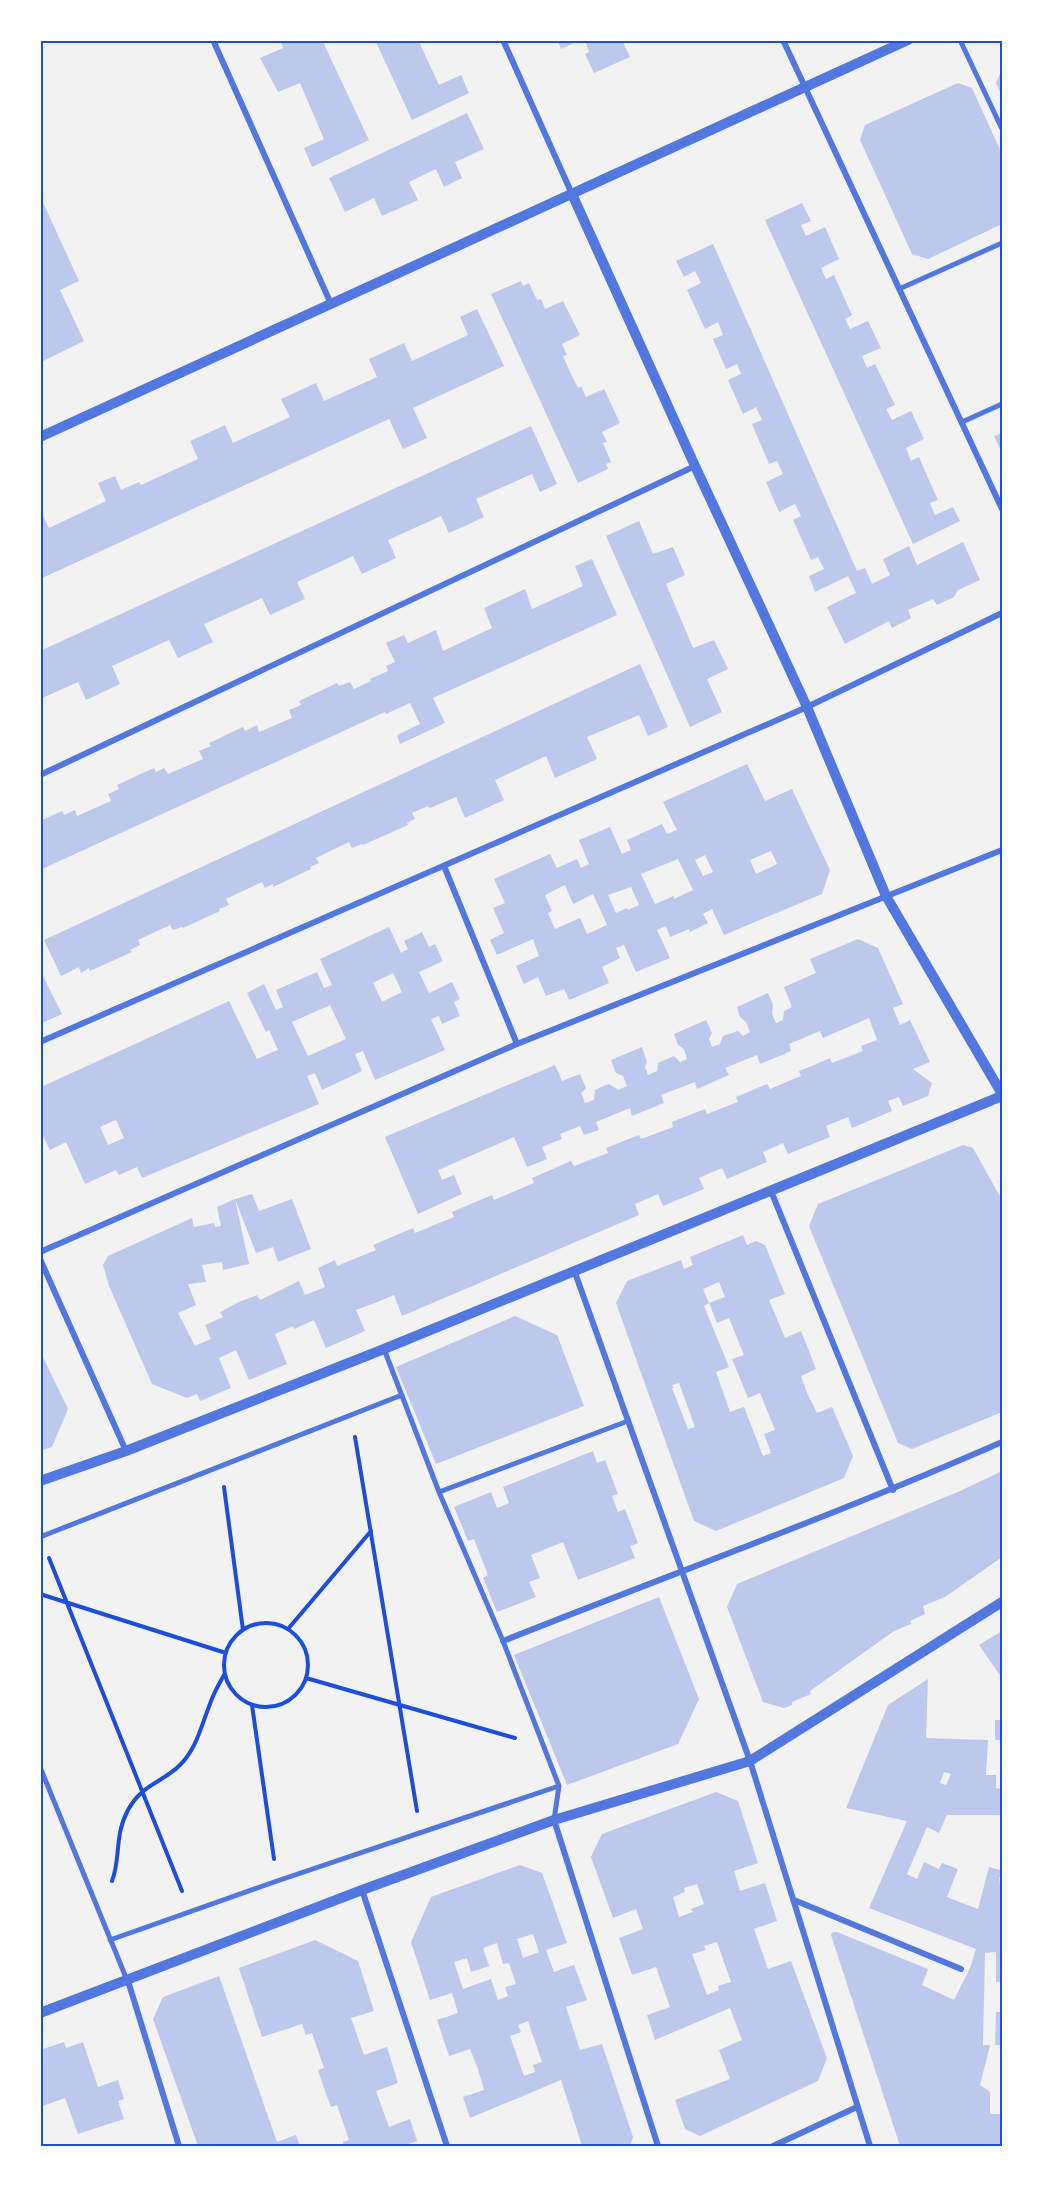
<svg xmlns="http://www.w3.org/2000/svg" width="1043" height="2187" font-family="Georgia,serif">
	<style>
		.building { fill: #bdc9ec; fill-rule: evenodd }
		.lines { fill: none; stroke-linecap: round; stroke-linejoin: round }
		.path { stroke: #1d4ed8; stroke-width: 4 }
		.pedestrian { stroke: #5277de; stroke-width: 5 }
		.minor { stroke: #5277de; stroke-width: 6 }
		.tertiary { stroke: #5277de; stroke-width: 10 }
		.neatline { fill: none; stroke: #1d4ed8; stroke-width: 2 }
	</style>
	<rect width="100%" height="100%" fill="#f2f2f2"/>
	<path class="building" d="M280 40H322L369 140 312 167 304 148 324 139 300 83 278 92 260 58 283 48Z
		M375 40H418L439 85 461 75 469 93 412 120Z
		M557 40H580L561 49Z
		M585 40H622L630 57 594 73 585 54 589 52Z
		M1002 69V96L996 83Z
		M958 83 972 88 1002 154V224L928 259 912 254 860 140 865 125Z
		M467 113 484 149 455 162 462 178 444 187 436 169 409 182 418 200 382 216 374 198 345 212 329 178Z
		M40 196 79 281 60 290 84 341 43 361 40 356Z
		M802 203 811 221 801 225 806 236 825 227 839 259 821 268 826 279 834 275 852 315 845 319 850 329 868 321 881 348 862 356 867 368 875 364 895 405 886 409 892 420 911 411 924 439 906 448 911 461 919 457 928 478 938 500 930 503 935 515 953 507 960 521 913 544 765 220Z
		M713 244 857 571 865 568 872 584 890 575 883 559 909 546 917 565 963 542 980 580 958 590 954 597 937 605 933 599 908 610 911 618 892 628 889 621 845 644 827 607 856 593 848 576 815 592 809 576 824 569 818 557 811 560 793 520 801 516 795 504 779 512 766 482 783 474 777 461 769 464 752 424 762 420 756 407 743 414 728 380 741 374 737 364 726 369 713 339 723 335 718 322 705 329 687 290 701 283 695 271 684 277 676 261Z
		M521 281 523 286 529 283 537 300 541 299 545 309 563 301 580 335 562 344 567 355 563 356 570 372 578 388 581 386 586 397 604 389 620 423 602 432 607 442 603 443 611 462 606 464 608 469 578 483 491 294Z
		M477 309 504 366 413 408 427 438 403 449 389 419 40 579V510L49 528 106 501 98 483 115 476 121 490 139 482 141 485 198 459 190 441 208 433 225 425 233 443 290 417 281 399 316 383 324 401 377 377 369 359 404 343 412 361 468 335 460 317Z
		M531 426 557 484 540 492 532 474 476 499 484 517 467 525 449 533 441 516 388 540 396 558 362 574 353 556 297 582 305 599 270 615 262 598 204 624 213 642 178 658 169 640 112 666 120 684 86 700 78 682 40 699V651Z
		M1002 433V453L994 436Z
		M639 521 653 554 673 547 685 575 666 584 693 648 714 640 728 669 707 679 722 712 690 727 606 536Z
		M592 559 617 615 433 698 445 723 400 744 397 735 420 724 410 703 386 714 385 712 40 870V821L62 811 64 815 75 810 77 816 111 801 108 794 119 789 117 785 136 776 154 768 156 772 164 768 168 774 203 759 199 751 211 746 209 743 243 727 245 731 257 725 259 732 292 718 289 710 301 705 299 701 337 683 339 686 350 682 354 689 371 681 370 679 388 671 386 666 395 662 386 643 404 635 408 643 436 630 443 651 492 628 484 608 525 589 532 609 583 586 575 566Z
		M640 664 668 727 648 736 639 715 587 737 597 759 555 778 546 756 495 780 504 800 465 818 456 797 430 808 428 806 412 813 415 819 407 823 408 825 363 845 362 844 352 848 349 842 316 858 319 863 310 867 311 869 273 887V884L265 888 262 882 226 899 229 905 219 909 220 911 183 928 182 927 173 930 170 925 138 940 140 945 130 950 132 952 90 971 89 968 81 973 79 967 61 976 44 940Z
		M747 764 765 801 792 789 830 870 822 894 724 935 712 909 703 914 708 923 690 932 689 929 670 937 666 926 657 930 670 958 636 972 624 945 616 948 620 958 602 967 609 983 569 1000 564 989 546 996 538 977 524 984 516 966 539 956 533 939 497 955 490 940 504 933 493 908 505 903 494 879 550 854 557 868 577 859 581 868 589 864 579 840 610 827 622 854 631 850 627 840 662 824 667 834 677 830 663 802ZM771 851 777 864 756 874 750 860ZM705 855 713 872 703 876 695 860ZM678 859 693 890 674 899V896L655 904 641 874ZM565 885 573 904 593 894 607 925 587 934 580 918 555 929 548 913 552 911 545 895ZM631 887 639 905 628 910 627 908 616 913 608 895Z
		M389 927 401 953 408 949 404 941 422 932 429 947 435 944 443 961 419 972 429 993 452 982 460 999 454 1002 460 1016 442 1024 439 1016 431 1019 445 1050 375 1080 363 1051 355 1054 362 1071 322 1090 315 1073 307 1076 319 1104 142 1178 137 1167 119 1175 116 1170 85 1184 66 1142 50 1150 40 1130 41 1087 229 1001 257 1059 275 1051 278 1050 269 1030 266 1032 247 993 264 984 276 1010 283 1007 276 990 317 972 324 988 332 985 320 959ZM393 973 402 992 382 1002 373 983ZM330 1005 346 1039 308 1056 292 1022ZM116 1120 124 1138 108 1145 100 1127Z
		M858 939 878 948 903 1004 893 1008 900 1025 910 1020 930 1062 913 1069 932 1083 928 1096 903 1106 899 1097 888 1101 892 1111 852 1128 848 1117 826 1126 830 1137 788 1154 783 1143 763 1152 767 1162 727 1179 722 1168 710 1173 699 1178 704 1189 663 1206 658 1194 635 1204 639 1215 402 1316 394 1295 375 1303 356 1310 365 1331 326 1348 314 1320 294 1329 293 1326 275 1334 287 1364 249 1380 236 1350 219 1358 231 1388 200 1401 197 1394 187 1398 152 1384 109 1286 103 1265 108 1256 192 1218 194 1227 214 1223 215 1227 221 1226 217 1207 235 1199 249 1264 223 1270 222 1262 202 1265 206 1282 188 1284 196 1305 178 1313 195 1346 211 1339 205 1325 223 1317 220 1312 239 1302 257 1295 260 1300 299 1281 305 1295 325 1287 318 1268 335 1260 337 1266 376 1250 373 1245 413 1228 415 1233 454 1217 452 1212 492 1195 494 1200 534 1183 532 1178 571 1161 574 1166 608 1153 606 1148 639 1135 641 1139 673 1127 672 1122 687 1116 705 1109 707 1114 738 1102 736 1097 767 1084 770 1089 801 1076 799 1071 814 1065 830 1058 832 1063 863 1051 861 1046 877 1040 869 1018 823 1038 820 1031 789 1044 791 1051 760 1064 757 1055 725 1068 729 1075 697 1089 695 1082 661 1095 664 1103 632 1116 630 1108 596 1122 599 1130 584 1135 580 1126 560 1134 562 1139 542 1147 547 1159 527 1167 514 1137 438 1170 442 1180 454 1175 462 1194 418 1214 385 1137 555 1065 562 1081 580 1074 586 1088 581 1093 585 1103 594 1100 595 1090 603 1086 609 1084 618 1090 627 1086 623 1076 616 1073 611 1060 642 1047 647 1062 645 1067 648 1075 657 1071 658 1063 674 1056 680 1062 687 1059 684 1049 678 1045 674 1034 706 1020 712 1033 709 1039 712 1047 720 1044 723 1036 738 1031 743 1036 750 1032 746 1022 740 1017 737 1007 768 993 773 1005 772 1014 776 1023 783 1020 784 1011 792 1007 784 987 816 973 810 959Z
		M40 970 62 1014 40 1024Z
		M963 1145 973 1148 1002 1200V1412L912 1449 898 1443 809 1226 818 1204Z
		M252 1194 259 1211 292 1199 311 1249 278 1262 273 1247 256 1253 235 1199Z
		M743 1235 747 1245 756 1241 765 1245 785 1294 769 1300 785 1338 801 1331 816 1369 801 1376 808 1395 817 1413 832 1407 853 1456 844 1478 716 1531 694 1521 616 1303 627 1281 681 1260 684 1269 693 1265 690 1257ZM719 1282 725 1297 709 1303 717 1323 729 1318 744 1355 732 1359 748 1398 760 1393 775 1430 764 1434 771 1453 763 1456 744 1407 730 1412 716 1372 729 1367 704 1306 709 1303 703 1289ZM679 1383 695 1427 688 1429 672 1388H674L672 1385Z
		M515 1316 557 1335 584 1406 436 1464 396 1367Z
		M40 1351 68 1409 52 1447 40 1451Z
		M593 1451 597 1463 605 1460 618 1494 612 1496 618 1512 625 1509 638 1543 630 1546 635 1558 578 1580 563 1542 531 1555 540 1578 529 1582 536 1597 497 1612 483 1578 488 1575 474 1539 468 1541 454 1507 491 1492 497 1508 509 1503 503 1487Z
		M1002 1471V1557L945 1597 923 1606 925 1614 910 1621 911 1624 894 1631 810 1691 811 1694 792 1702V1705L784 1708 763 1702 727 1607 737 1584 960 1491Z
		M659 1597 699 1699 678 1744 567 1785 514 1655Z
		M1002 1631V1678L979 1645Z
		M928 1679 926 1738 988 1740 986 1775H996V1788L1002 1789V1815H947L939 1833 927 1827 907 1874 917 1879 924 1862 939 1869 942 1863 958 1869 947 1897 978 1909 989 1867 1000 1870V1833H1002V1877H999L1000 1885H1002V1982H996V1952L985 1953 983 2045H990L980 2085 990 2092V2114H1002V2146H900L831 1935 833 1932H837L928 1969 922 1985 954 2000 970 1968 976 1949 869 1908 907 1821 846 1808 888 1705ZM944 1772 951 1774 946 1785 940 1783Z
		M995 1720H1002V1740H995Z
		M716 1792 738 1801 758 1863 734 1871 740 1891 765 1883 777 1921 754 1929 768 1969 791 1961 827 2058 818 2081 700 2136 685 2129 675 2100 730 2079 719 2050 742 2040 730 2008 655 2040 647 2015 670 2007 656 1967 632 1975 619 1938 643 1929 636 1909 613 1918 591 1857 602 1834ZM697 1884 704 1904 691 1909 693 1912 679 1917 673 1897 685 1892 684 1888ZM717 1942 731 1982 718 1986 719 1990 707 1995 692 1954 706 1950 704 1946Z
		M520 1865 542 1873 567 1943 546 1950 554 1972 574 1965 587 2000 566 2007 580 2050 602 2044 633 2137 630 2146H582L561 2080 470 2118 463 2097 484 2090 478 2069 470 2049 449 2056 437 2020 458 2013 452 1993 430 2000 411 1942 431 1897ZM533 1934 539 1952 523 1958 517 1939ZM497 1943 503 1964 509 1963 516 1984 505 1987 508 1996 498 2000 491 1979 463 1989 454 1962 467 1958 471 1972 489 1966 483 1948ZM528 2021 542 2062 533 2065 535 2072 524 2076 510 2036 521 2032 518 2025Z
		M315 1940 358 1961 374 2011 351 2018 364 2055 387 2047 398 2083 376 2091 389 2127 410 2119 417 2141 403 2146H344L343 2142 349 2140 337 2105 331 2107 324 2088 318 2070 324 2068 312 2033 306 2035 302 2024 262 2037 239 1968Z
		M219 1976 277 2142 296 2135 300 2146H198L153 2019 163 1997Z
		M996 2012H1002V2045H995Z
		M64 2042 66 2048 83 2042 98 2087 118 2080 124 2099 118 2101 124 2119 78 2134 65 2098 40 2107V2050Z"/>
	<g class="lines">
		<path class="path" d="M355 1437 417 1811
			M224 1487 243 1630
			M49 1558 182 1891
			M40 1594 226 1653
			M224 1665a42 42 0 1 1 84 0a42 42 0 1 1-84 0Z
			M288 1629 371 1531
			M306 1678 515 1738
			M252 1705 274 1859
			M112 1881C121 1858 114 1836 128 1810 142 1784 162 1783 180 1765 197 1748 201 1726 210 1704 213 1694 219 1684 224 1675"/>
		<path class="pedestrian" d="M960 40 1002 129
			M899 289 1002 243
			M962 422 1002 404
			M384 1349 439 1492 503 1641 559 1786 554 1820
			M439 1492 628 1421
			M40 1537 402 1395
			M40 1767 127 1980
			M110 1940 277 1881 559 1786"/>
		<path class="minor" d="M213 40 331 304
			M503 40 572 194
			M783 40 1002 509
			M40 775 695 466
			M444 866 517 1044
			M40 1042 807 707 1002 613
			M771 1191 893 1490
			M40 1252 517 1044 1002 850
			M40 1259 126 1451
			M574 1270 750 1761 870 2146
			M503 1641C669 1575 838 1514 1002 1442
			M554 1820 658 2146
			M362 1890 447 2146
			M794 1900 961 1969
			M128 1981 179 2146
			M773 2146 857 2107"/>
		<path class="tertiary" d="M572 194 695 466 807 707 886 896 1002 1094
			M40 437 908 40
			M40 1481 126 1451 384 1349 1002 1096
			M40 2013 362 1890 554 1820 750 1761 1002 1602"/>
	</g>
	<rect width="1043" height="2187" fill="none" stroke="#ffffff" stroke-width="84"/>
	<rect x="42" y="42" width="959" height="2103" class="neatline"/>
</svg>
